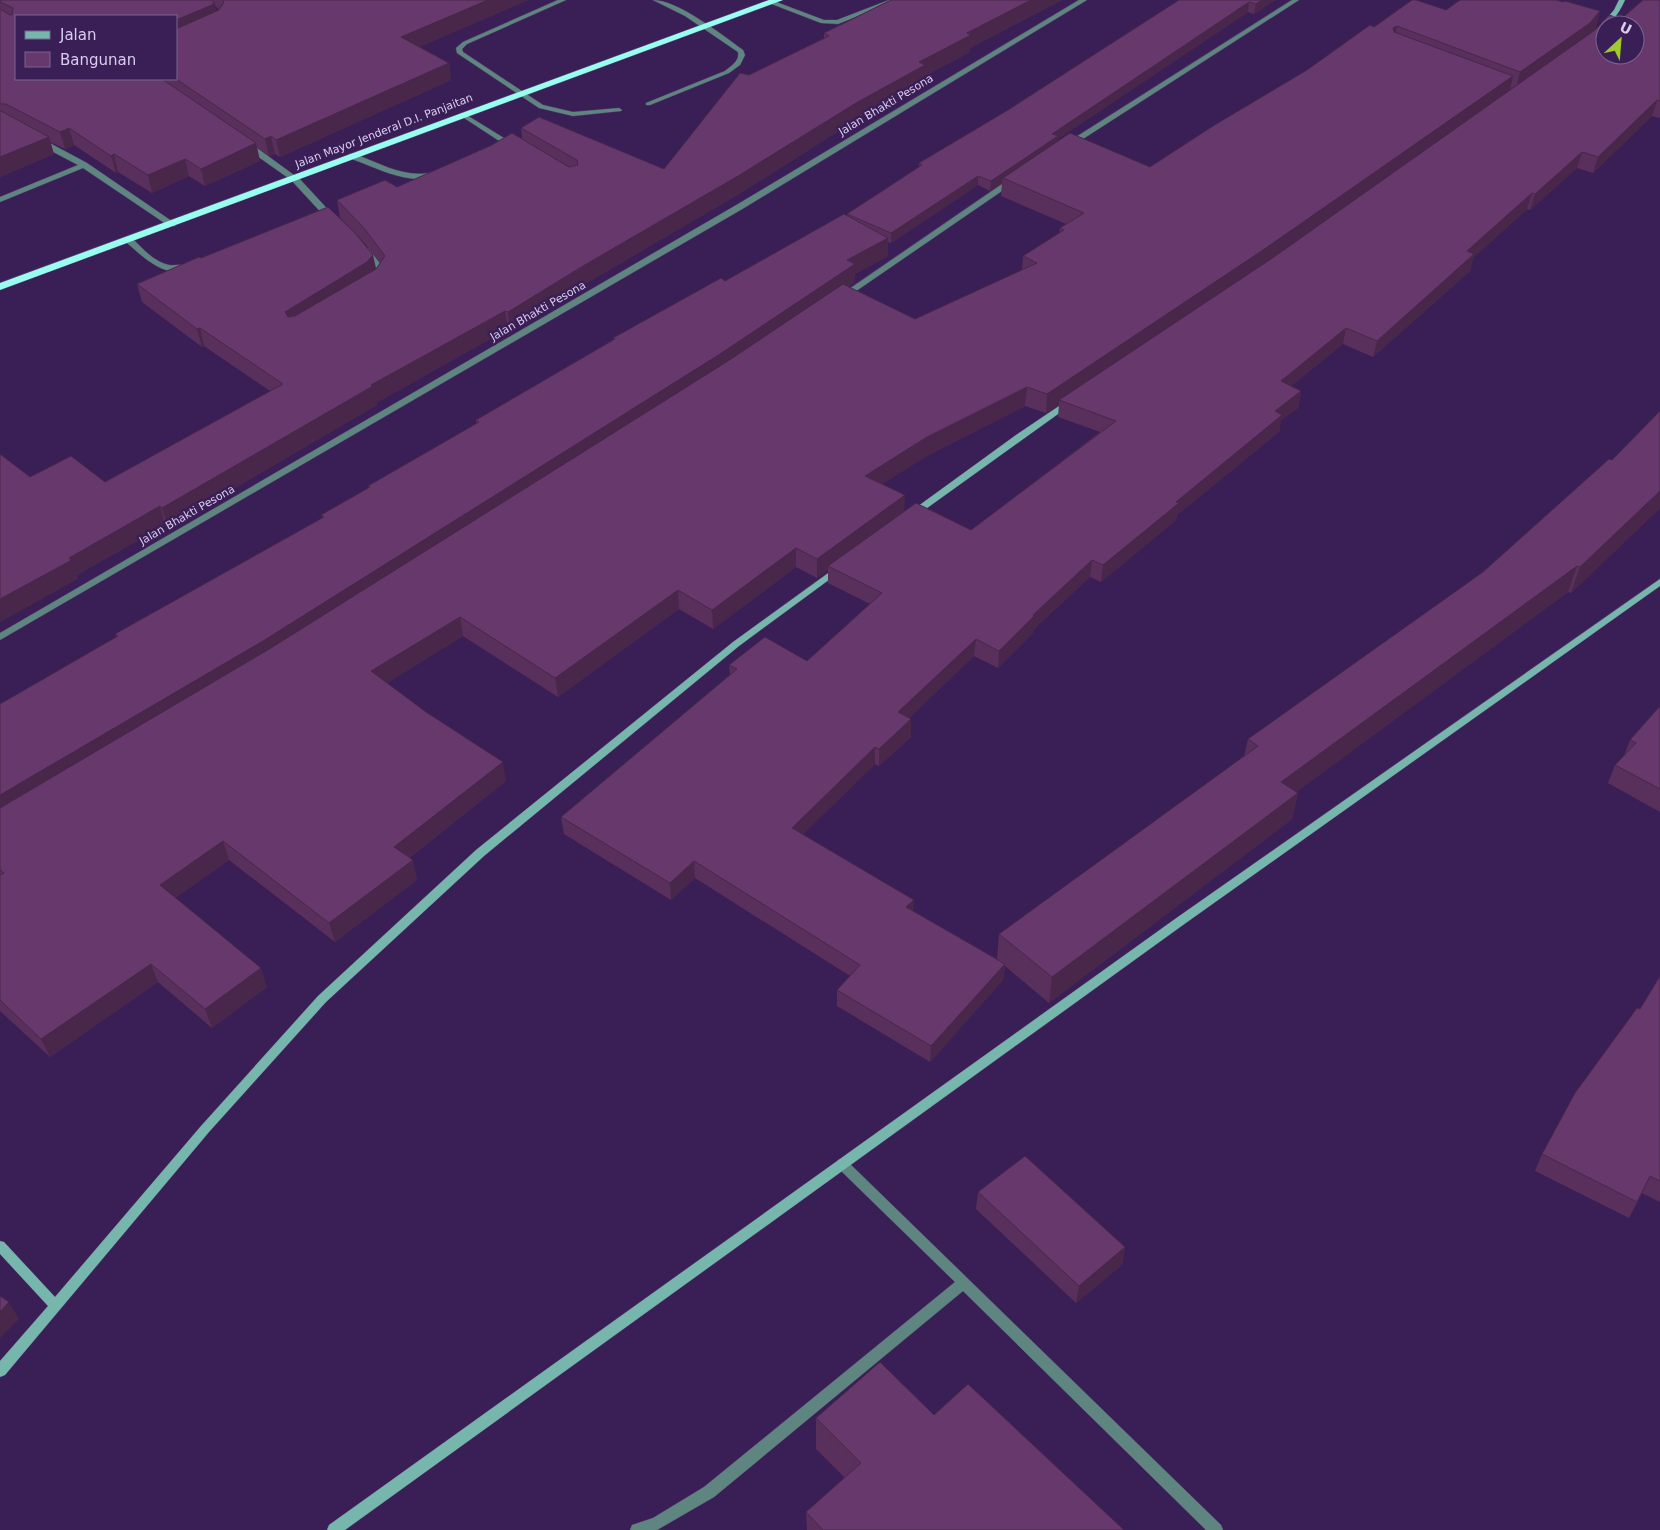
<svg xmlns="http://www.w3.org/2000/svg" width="1660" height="1530" font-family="'DejaVu Sans',sans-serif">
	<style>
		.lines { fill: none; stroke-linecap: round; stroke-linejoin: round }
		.lane-casing { stroke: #543b6e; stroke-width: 1 }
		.street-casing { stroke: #543b6e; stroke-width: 1 }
		.secondary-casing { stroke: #543b6e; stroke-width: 1 }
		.highway-casing { stroke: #543b6e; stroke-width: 1 }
		.lane { fill: #5e857f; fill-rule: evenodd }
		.street { fill: #5e857f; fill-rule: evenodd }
		.secondary { fill: #76b6ac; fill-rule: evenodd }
		.highway { fill: #98feef; fill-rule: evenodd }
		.wall { fill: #59305c; fill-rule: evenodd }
		.shaded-wall { fill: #48274b }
		.building { fill: #67386b; stroke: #48274b; fill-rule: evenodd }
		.labels { text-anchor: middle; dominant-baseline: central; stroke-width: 5; stroke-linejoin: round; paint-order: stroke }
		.far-street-label { font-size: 11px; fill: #daccef; stroke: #3a1f56 }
	</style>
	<rect width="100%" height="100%" fill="#3a1f56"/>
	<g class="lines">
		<g class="lane-casing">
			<path id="lane" d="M558 0H566L467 44 462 49 463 52 543 105 573 112 619 108 622 110 621 111 573 116 539 108 457 53 456 48 463 42Z
				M653 0C678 0 722 35 743 50L745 55 740 65 729 73 650 105H646V103L725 71C731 66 740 61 738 52L685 16Z
				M771 0 824 20H837L889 0H898L838 24 821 23 769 3V1Z
				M463 113 465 114 517 146 510 148 461 116V114Z
				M38 140H44L87 163 176 224 175 226H169L83 168 0 202V197L78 165 38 144Z
				M349 154H355C381 164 406 179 434 172L438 174C414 189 373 166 349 158Z
				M291 176H297L334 216V220H328L291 180Z
				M126 238H132C142 248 154 262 169 265 176 266 183 263 189 267 167 282 141 255 126 242Z
				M362 248H368L386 271 387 273 384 278H378L377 276 379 273 361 250Z
				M842 1159 846 1160 1221 1525 1223 1530H1206L963 1291 714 1497 657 1530H630L632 1525 653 1518 704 1487 955 1282 838 1168 836 1164 838 1160Z"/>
		</g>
		<g class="street-casing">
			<path id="street" d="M1079 0H1087L744 208 0 640V633L738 204Z
				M1292 0H1299L1072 146 1065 144Z
				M243 142H249L298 178 291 180 243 146Z
				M1008 180 1015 182 846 298H840L839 296Z"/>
		</g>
		<g class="secondary-casing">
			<path id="secondary" d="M1619 0H1625C1620 11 1612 25 1602 26V24L1614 10Z
				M1065 402H1071L1072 404 916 516H910L909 514 910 512 1016 435Z
				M838 566 841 567 843 569 841 571 739 646 484 856 326 1002 209 1132 5 1375 0 1377V1361L48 1306 0 1254V1241L4 1242 55 1297 201 1126 318 996 476 850 733 642Z
				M1660 579V586L1183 925 345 1530H327L329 1525 1175 919Z"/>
		</g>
		<g class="highway-casing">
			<path id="highway" d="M769 0H783L0 290V283Z"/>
		</g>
		<use href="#lane" class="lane"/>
		<use href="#street" class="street"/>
		<use href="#secondary" class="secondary"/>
		<use href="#highway" class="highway"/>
	</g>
	<path class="wall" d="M0 0H528L419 47 449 63 451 80 280 157 275 154 269 156 257 148 260 161 205 186 189 176 152 193 118 172 116 173 74 145 65 149 50 142 54 154 0 177ZM214 4 219 10 216 11ZM176 16V79H16Z
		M891 0H1062L970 48V52L925 76 924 82 856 120 739 194 585 284 510 330 508 329 376 403 377 405 168 527 165 525 77 575 78 579 30 477 105 482 270 391 204 346 202 347 142 302 137 284 201 258 355 233 340 218 337 200 397 187 522 139 521 128 664 169 749 75 824 38V33ZM355 233 367 246 380 263 376 269Z
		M1179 0H1275L1254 14 1248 12 1058 139V141L1150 167 1307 70 1374 27 1446 10 1596 28 1591 33 1660 0V118L1652 116 1593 173 1577 168 1530 210 1527 209 1473 258 1470 271 1373 357 1343 344 1291 386 1301 391 1298 408 1281 420 1279 432 1177 515 1176 520 1101 582 1090 577 1033 630V633L998 668 974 656 909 718 911 737 879 766 875 764 803 834 913 911 997 959 999 934 1244 757 1248 739 1483 572 1612 460 1660 411V508L1571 593 1568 592 1296 792 1298 793 1292 819 1049 1003 1005 966 1003 980 930 1062 837 1006V990L850 976 695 878 671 900 564 834 561 817 730 675 729 665 807 661 870 604 828 583V570L817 578 796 567 713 629 679 609 558 697 463 636 387 683 506 781 409 858 417 880 335 942 229 860 175 898 267 987 212 1028 158 982 50 1057 0 1011V704L116 637 115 634 322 518 321 515 368 488V486L476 424V420L613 340V338L725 281 847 215V214L919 167V163L1008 110ZM1002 183 1001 196 1066 224 1060 228 1059 233 1023 256 1022 270 915 319 848 287 854 282 855 274 888 256V242L891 243 978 185 990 191ZM1059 404 1058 417 1100 432 971 530 904 511 882 484 927 456 1025 406 1046 413Z
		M1660 706V812L1608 783 1615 765 1624 756 1630 740Z
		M1660 976V1202L1642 1193 1629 1218 1535 1171 1542 1154 1640 1009Z
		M978 1192 1125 1247 1122 1265 1076 1303 976 1209Z
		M934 1415 1124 1530H807L806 1512 845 1478 816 1449V1418Z"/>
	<path class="shaded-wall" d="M488 0H528L404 54 401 37Z
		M1031 0H1062L970 48V52L925 76 924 82 856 120 739 194 585 284 510 330 508 312 967 33Z
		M1262 0H1275L1254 14 1256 4Z
		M214 2 218 18 176 39V20Z
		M1249 2 1248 12 1058 139 1057 146 1003 178 1002 183 990 191 991 181 1052 134Z
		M1600 11 1596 28 1585 41 1516 89 1520 72Z
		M1397 26 1394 43 1393 28Z
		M449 63 451 80 280 157 276 140Z
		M1513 76 1509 94 1260 268 1059 400V404L1046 413 1047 394Z
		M1657 100 1652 116 1593 173 1598 157Z
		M69 128 74 145 65 149 60 132Z
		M271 136 275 154 269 156 265 139Z
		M49 137 54 154 0 177V157Z
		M256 143 260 161 205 186 201 169Z
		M1582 152 1577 168 1530 210 1535 194Z
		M114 154 118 172 116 173 111 156Z
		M185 159 189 176 152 193 148 175Z
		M978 176V185L891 243V233Z
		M1532 193 1527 209 1473 258 1470 271 1373 357 1377 341 1467 251Z
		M888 238V256L855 274 854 282 721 372 0 819V795L847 260Z
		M373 255 377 273 289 330 285 312Z
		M505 311 508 329 376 403 377 405 168 527 162 508 371 385Z
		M200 328 204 346 202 347 197 329Z
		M1346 328 1343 344 1277 398 1281 381Z
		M1027 387 1025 406 927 456 865 495V476L927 437Z
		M1301 391 1298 408 1281 420 1279 432 1177 515 1176 520 1101 582 1103 565 1176 502 1275 411Z
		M1660 491V508L1571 593 1580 567Z
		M905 495 904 514 828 566V570L817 578V559Z
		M160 506 165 525 77 575 78 579 0 622V599L69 558Z
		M796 548V567L713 629 712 610Z
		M1092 560 1090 577 1033 630V633L998 668 999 651 1033 615Z
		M1577 566 1568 592 1275 808 1281 782Z
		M678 590 679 609 558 697 555 678Z
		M460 617 463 636 375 691 371 671Z
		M976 639 974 656 897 729 898 712Z
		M911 719V737L879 766V749Z
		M875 747V764L792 845V828Z
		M503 762 506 781 398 866 394 847Z
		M1298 793 1292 819 1049 1003 1052 977Z
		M223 841 229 860 167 904 160 885Z
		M413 860 417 880 335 942 329 923Z
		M694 861 695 878 671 900 670 883Z
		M914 900 913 917 906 907Z
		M151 964 158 982 50 1057 41 1039Z
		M1005 964 1003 980 930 1062 931 1046Z
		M261 968 267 987 212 1028 205 1009Z
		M1125 1247 1122 1265 1076 1303 1079 1286Z
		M9 1302 19 1319 0 1338V1312Z"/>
	<path class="building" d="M0 0H212L214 2 212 5 176 20V16H16V79H162L256 143 201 169 185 159 148 175 114 154 111 156 69 128 60 132 6 104H0V9L10 15H12L13 8 0 2Z
		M222 0H488L401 37 449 63 276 140 271 136 265 139 176 79V29L219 10 224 2Z
		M891 0H1031L967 33 971 35 919 62 925 65 856 103 738 176 583 266 508 312 505 311 371 385 373 386 162 508 160 506 69 558 72 560 0 599V454L30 477 71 456 105 482 283 384 200 328 197 329 137 284 199 257 201 258 328 207 355 233 373 255 367 262 285 312 288 317 295 316 376 269 385 256 364 228 337 200 385 180 397 187 492 145 512 133 569 167 578 165 577 160 521 128 539 117 664 169 740 73 749 75 829 36 824 33Z
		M1179 0H1262L1256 4 1249 2 1052 134 1058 136 991 181 978 176 891 233 847 214 922 165 919 163 1008 110Z
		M1412 0H1416L1446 10 1460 0H1556L1563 2 1565 1 1600 11 1590 23 1520 72 1397 26 1393 28 1394 32 1513 76 1263 250 1047 394 1027 387 927 437 865 476 905 495 817 559 796 548 712 610 678 590 555 678 460 617 371 671 426 712 503 762 394 847 413 860 329 923 223 841 160 885 261 968 205 1009 151 964 41 1039 0 1000V875L4 873 0 870V808L271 648 728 361 843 284 915 319 1037 263 1023 256 1064 230 1060 228 1084 213 1003 178 1070 133 1150 167 1213 126 1307 70 1370 25 1374 27Z
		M1643 0H1660V101L1657 100 1598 157 1582 152 1535 194 1532 193 1467 251 1474 254 1377 341 1346 328 1281 381 1301 391 1275 411 1282 415 1176 502 1179 503 1103 565 1092 560 1033 615 1034 616 999 651 976 639 898 712 911 719 879 749 875 747 792 828 914 900 906 907 1005 964 931 1046 837 990 860 965 694 861 670 883 561 817 737 669 729 665 765 637 807 661 882 593 828 566 916 503 971 530 1116 421 1059 400 1271 259 1595 30 1609 15 1621 19ZM1605 25H1635V55H1605Z
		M0 111H1L49 137 0 157Z
		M844 214 888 238 847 260 855 264 720 354 263 641 0 795V704L118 636 115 634 324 517 321 515 370 487 368 486 479 422 476 420 615 339 613 338 721 278 725 281Z
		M1660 411V491L1580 567 1577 566 1281 782 1298 793 1052 977 999 934 1258 746 1248 739 1483 572 1609 459 1612 460Z
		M1660 706V789L1615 765 1636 743 1630 740Z
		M1660 976V1181L1650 1176 1637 1202 1542 1154 1575 1093 1637 1008 1640 1009Z
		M1025 1156 1125 1247 1079 1286 978 1192Z
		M0 1296 9 1302 0 1312Z
		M880 1362 934 1415 968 1384 1124 1530H823L806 1512 861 1463 816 1418Z"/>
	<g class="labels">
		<g class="far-street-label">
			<text transform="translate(886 105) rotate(-31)">Jalan Bhakti Pesona</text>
			<text transform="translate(384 131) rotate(-21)">Jalan Mayor Jenderal D.I. Panjaitan</text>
			<text transform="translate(538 311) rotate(-30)">Jalan Bhakti Pesona</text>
			<text transform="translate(187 515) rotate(-30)">Jalan Bhakti Pesona</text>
		</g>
	</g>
	<rect x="15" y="15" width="162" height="65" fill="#3a1f56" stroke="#7a6493"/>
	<rect x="25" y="31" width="25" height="8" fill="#76b6ac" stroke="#7a6493"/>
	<text x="60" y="40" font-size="15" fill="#daccef">Jalan</text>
	<rect x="25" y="52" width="25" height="15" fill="#67386b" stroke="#7a6493"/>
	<text x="60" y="65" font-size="15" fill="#daccef">Bangunan</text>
	<g transform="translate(1620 40) rotate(26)"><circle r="24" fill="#3a1f56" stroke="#7a6493"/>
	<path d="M0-4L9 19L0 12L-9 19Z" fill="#a0c92b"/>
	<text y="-8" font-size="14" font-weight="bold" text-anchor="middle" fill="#daccef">U</text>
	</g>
</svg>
